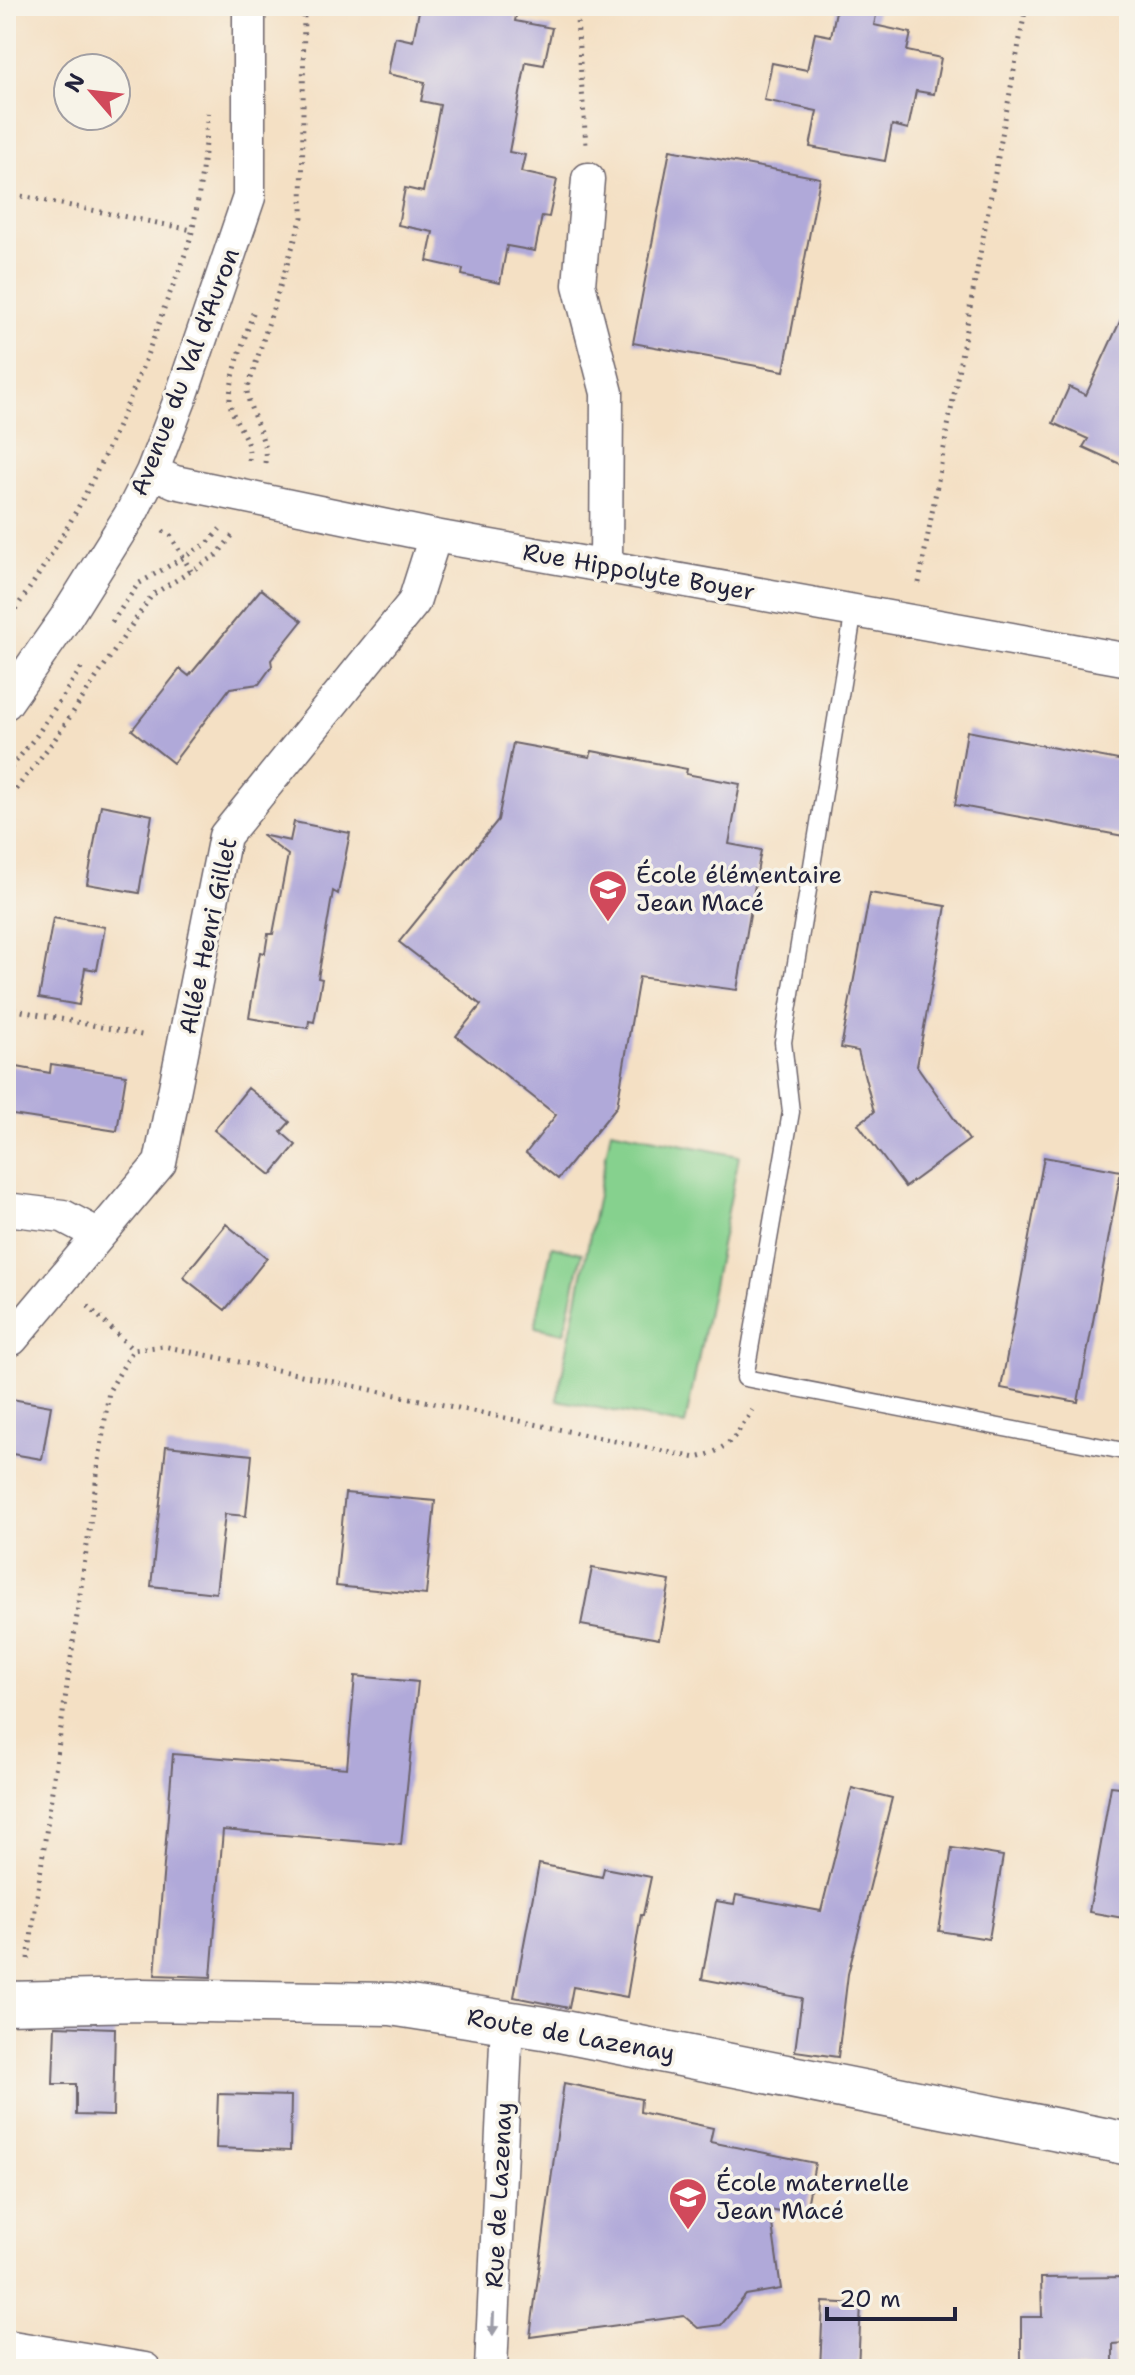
<svg xmlns="http://www.w3.org/2000/svg" width="1135" height="2375" font-family="'Shantell Sans',sans-serif">
	<style>
		.green { fill: #86d18e; stroke: #547a64; stroke-width: 2 }
		.building { fill: #b0a9d9 }
		.lines { fill: none; stroke-linecap: round; stroke-linejoin: round }
		.service-casing { stroke: #6c646b; stroke-width: 19 }
		.minor-casing { stroke: #6c646b; stroke-width: 35 }
		.tertiary-casing { stroke: #6c646b; stroke-width: 45 }
		.path { stroke: #6c646b; stroke-width: 5; stroke-dasharray: 2 6; stroke-linecap: butt }
		.service { stroke: #fff; stroke-width: 16 }
		.minor { stroke: #fff; stroke-width: 32 }
		.tertiary { stroke: #fff; stroke-width: 42 }
		.oneway { fill: #9c9ca7 }
		.labels { text-anchor: middle; dominant-baseline: central; stroke-width: 7; stroke-linejoin: round; paint-order: stroke }
		.street-label { font-size: 24px; fill: #22223b; stroke: #f7f3e8 }
		.poi-label { font-size: 24px; fill: #22223b; stroke: #f7f3e8; text-anchor: start }
	</style>
	<rect width="100%" height="100%" fill="#f7f3e8"/>
	<filter id="ink" filterUnits="userSpaceOnUse"><feTurbulence type="fractalNoise" baseFrequency=".0125" numOctaves="2"/><feDisplacementMap in="SourceGraphic" scale="16" xChannelSelector="R" yChannelSelector="G"/><feConvolveMatrix kernelMatrix="1 2 1 2 8 2 1 2 1" color-interpolation-filters="sRGB"/></filter>
	<filter id="wash" filterUnits="userSpaceOnUse"><feTurbulence type="fractalNoise" baseFrequency=".006" numOctaves="4" result="noise"/><feDisplacementMap in="SourceGraphic" scale="32" xChannelSelector="R" yChannelSelector="G"/><feGaussianBlur stdDeviation="1.8" result="paint"/><feColorMatrix in="noise" values="0 0 0 0 0 0 0 0 0 0 0 0 0 0 0 0 0 1.4 0 .05"/><feComposite in="paint" operator="in"/></filter>
	<g filter="url(#wash)">
		<rect width="100%" height="100%" fill="#f4e0c4"/>
		<path class="green" d="M611 1130 739 1156 685 1425 557 1400Z
			M552 1246 582 1253 564 1333 535 1327Z"/>
		<g id="blocks">
			<path class="building" d="M420 6H518L515 21 552 28 544 65 526 62 509 152 525 155 521 172 557 180 549 217 542 216 535 251 507 246 500 283 462 275 463 269 427 261 433 232 398 225 405 188 423 192 440 105 421 101 425 82 388 74 395 37 413 41Z
				M837 6H878L874 25 911 33 907 51 941 58 934 94 916 91 908 129 892 125 885 161 810 147 817 111 764 100 772 63 807 70 815 33 831 36Z
				M670 150 820 178 784 371 633 343Z
				M1129 302V468L1083 447 1088 439 1053 423 1069 387 1086 395Z
				M261 589 302 621 271 660 272 666 259 684 230 688 173 763 132 730 180 669 189 676Z
				M967 731 1129 762V837L955 805Z
				M513 743 590 757 592 751 687 769 686 774 740 784 729 844 761 850 737 990 639 977 617 1106 558 1179 526 1153 556 1115 456 1036 481 1005 399 942 498 820Z
				M101 805 152 815 139 893 87 884Z
				M294 822 350 833 338 894 333 891 318 978 322 979 314 1022 309 1021 308 1028 249 1018 260 952 265 953 268 934H273L288 855 261 835 290 841Z
				M870 893 946 906 917 1066 969 1140 905 1187 858 1124 874 1112 858 1051 841 1048Z
				M53 918 105 927 97 970 85 968 79 1005 39 998Z
				M51 1064 126 1075 117 1131 6 1114V1065L50 1073Z
				M248 1088 290 1122 281 1132 296 1145 271 1175 214 1130Z
				M1044 1157 1121 1171 1078 1402 1001 1388Z
				M226 1224 267 1258 225 1310 183 1277Z
				M6 1398 51 1406 42 1459 6 1453Z
				M166 1446 252 1455 246 1516 225 1514 216 1593 151 1586Z
				M345 1493 435 1501 426 1595 336 1586Z
				M592 1568 670 1581 659 1639 581 1625Z
				M355 1676 418 1682 401 1845 223 1830 211 1977 155 1975 173 1754 347 1768Z
				M1111 1786 1129 1788V1919L1089 1912Z
				M852 1788 892 1798 848 1974 838 2057 795 2051 802 1998 702 1979 716 1901 734 1904 736 1895 821 1911Z
				M952 1848 1003 1856 989 1939 939 1931Z
				M539 1864 602 1877 604 1868 651 1877 643 1915H641L627 1997 573 1987 569 2008 514 1997Z
				M55 2026 115 2028 113 2116 76 2115V2084H53Z
				M564 2083 641 2099 640 2112 713 2128 710 2142 815 2163 805 2217 770 2210 781 2289 746 2295 721 2325 698 2328 684 2316 530 2337Z
				M218 2094 291 2096 290 2151 216 2148Z
				M1125 2277V2343L1113 2344V2369H1021V2317H1042L1041 2278Z
				M823 2302 861 2304 858 2369H820Z"/>
		</g>
	</g>
	<g filter="url(#ink)">
		<use href="#blocks" fill-opacity="0" stroke="#6c646b" stroke-width="2"/>
		<g class="lines">
			<g class="service-casing">
				<path id="service" d="M854 610 783 1042 791 1112 745 1378 1129 1452"/>
			</g>
			<g class="minor-casing">
				<path id="minor" d="M588 179 579 285 607 393 606 565
					M152 472 175 482 435 536 1129 660
					M6 703 65 619 132 512 152 472 181 397 249 197V6
					M6 1209 63 1216 99 1235
					M6 1338 12 1339 160 1163 225 836 414 602 435 536
					M6 2346 145 2369
					M491 2369 507 2022"/>
			</g>
			<g class="tertiary-casing">
				<path id="tertiary" d="M6 2003 142 2000 391 2004 544 2028 1129 2144"/>
			</g>
			<path class="path" d="M576 6 586 145
				M6 193 192 230
				M249 460C251 439 237 427 231 408 225 387 247 333 254 310
				M265 463C268 437 250 417 247 391L302 217 304 6
				M163 531 171 536 191 571
				M919 583 1026 6
				M6 622C76 526 123 425 162 314 172 286 186 257 193 228 201 188 205 147 208 107
				M112 622 138 584 208 543 220 529
				M6 774 37 735 84 664
				M6 802 55 739 152 595 217 555 235 532
				M6 1008 146 1036
				M88 1306 133 1350
				M28 1959 109 1391 133 1350 163 1346 696 1458C727 1451 736 1437 752 1410"/>
			<use href="#service" class="service"/>
			<use href="#minor" class="minor"/>
			<use href="#tertiary" class="tertiary"/>
		</g>
		<defs><path id="oneway-solid" d="M-6-.8H1V-3.2L6.5 0L1 3.2V.8H-6Z" transform="scale(2)"/></defs>
		<use class="oneway" href="#oneway-solid" transform="translate(493 2324) rotate(92)"/>
	</g>
	<defs>
		<g id="school-pin" transform="scale(2)"><path d="M0 17L-7.5 6A9.5 9.5 0 1 1 7.5 6Z" fill="#d1495b" stroke="#f7f3e8"/><path d="M0-5L7-2L0 1L-7-2ZM-4 1L0 2.5L4 1V4Q0 6-4 4Z" fill="#fff"/></g>
	</defs>
	<g fill-rule="evenodd">
		<use href="#school-pin" x="608" y="889"/>
		<use href="#school-pin" x="688" y="2197"/>
	</g>
	<g class="labels">
		<g class="street-label">
			<text transform="translate(185 372) rotate(-69)">Avenue du Val d'Auron</text>
			<text transform="translate(639 572) rotate(10)">Rue Hippolyte Boyer</text>
			<text transform="translate(208 936) rotate(-78)">Allée Henri Gillet</text>
			<text transform="translate(571 2035) rotate(10)">Route de Lazenay</text>
			<text transform="translate(499 2195) rotate(-87)">Rue de Lazenay</text>
		</g>
		<g class="poi-label">
			<text x="636" y="875">École élémentaire<tspan x="636" dy="28">Jean Macé</tspan></text>
			<text x="716" y="2183">École maternelle<tspan x="716" dy="28">Jean Macé</tspan></text>
		</g>
	</g>
	<rect width="1135" height="2375" fill="none" stroke="#f7f3e8" stroke-width="32"/>
	<g transform="translate(92 92) rotate(298)"><circle r="38" fill="#f7f3e8" stroke="#a29fa3" stroke-width="2"/>
	<path d="M0-6L14 30L0 20L-14 30Z" fill="#d1495b"/>
	<text y="-12" font-size="22" font-weight="bold" text-anchor="middle" fill="#22223b">N</text>
	</g>
	<path d="M827 2307v12h128v-12" fill="none" stroke="#22223b" stroke-width="4"/>
	<text x="839" y="2307" font-size="24" fill="#22223b" stroke="#f7f3e8" stroke-width="6" paint-order="stroke">20 m</text>
</svg>
